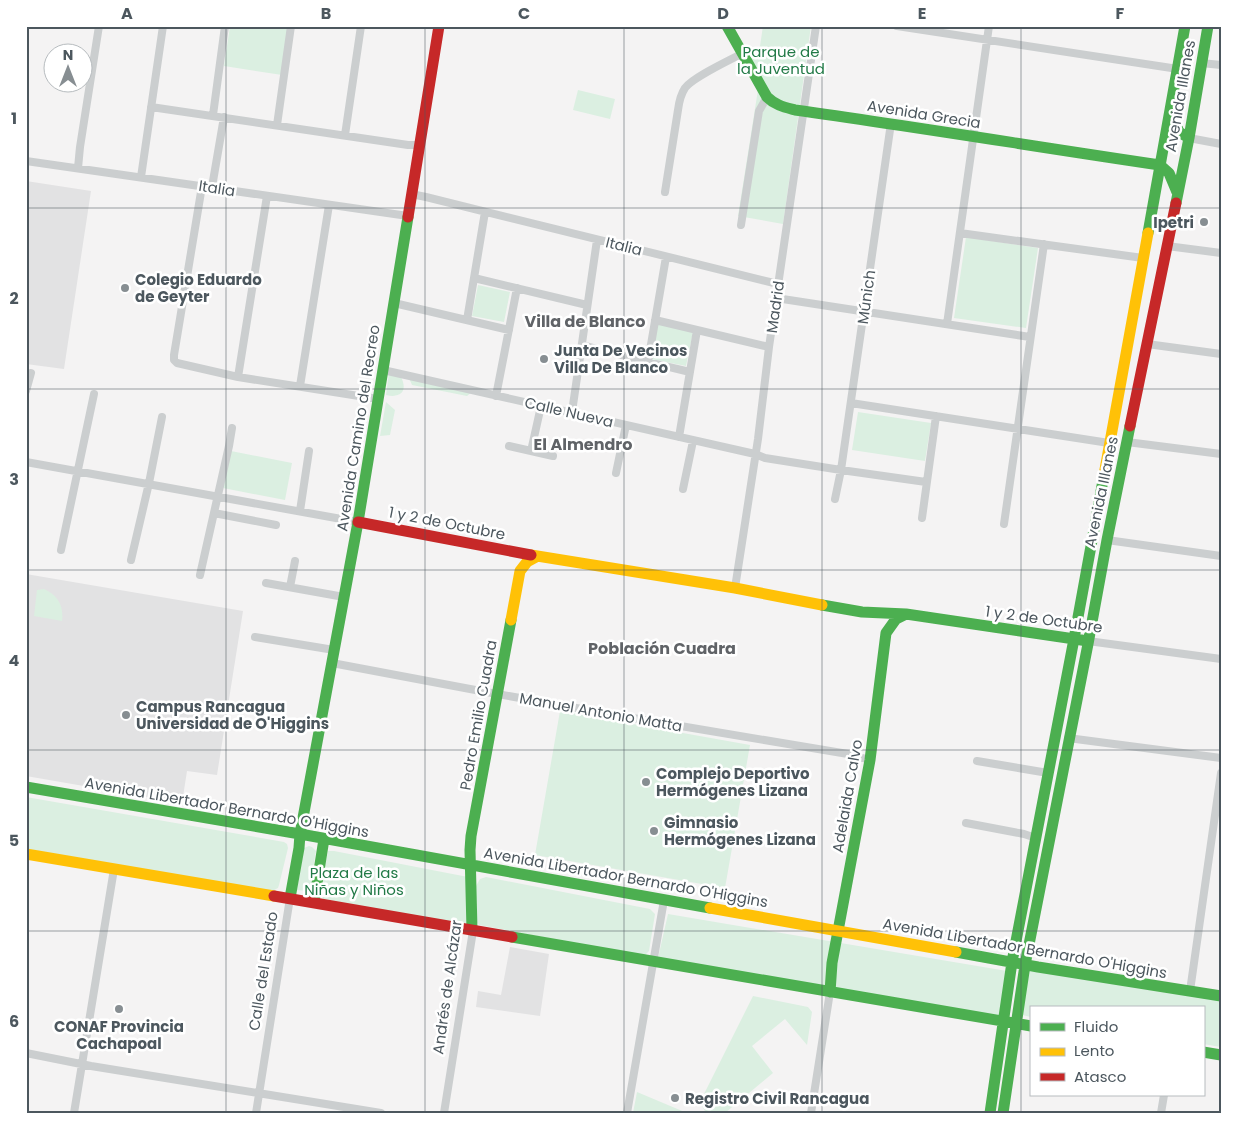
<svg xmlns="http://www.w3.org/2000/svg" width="1247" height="1139" font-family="Poppins,sans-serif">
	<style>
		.education { fill: #e2e2e3 }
		.green { fill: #dbefe1 }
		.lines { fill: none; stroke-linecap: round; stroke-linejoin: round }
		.street { stroke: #cbcecf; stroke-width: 8 }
		.fast { stroke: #4caf50; stroke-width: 11 }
		.slow { stroke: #ffc107; stroke-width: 11 }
		.jam { stroke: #c62828; stroke-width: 11 }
		.grid { fill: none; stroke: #4c575e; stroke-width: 1; stroke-opacity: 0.55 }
		.poi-dot { fill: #878e92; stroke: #fff; stroke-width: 2 }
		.labels { text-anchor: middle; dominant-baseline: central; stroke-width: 5; stroke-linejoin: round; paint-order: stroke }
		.park-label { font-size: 15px; fill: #227a47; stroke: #fff }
		.street-label { font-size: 15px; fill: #4c575e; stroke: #fff }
		.poi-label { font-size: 15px; font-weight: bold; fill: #4c575e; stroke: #fff; text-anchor: start }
		.neighbourhood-label { font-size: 16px; font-weight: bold; fill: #606367; stroke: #fff }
		.neatline { fill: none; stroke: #4c575e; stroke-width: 2 }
		.grid-label { font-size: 16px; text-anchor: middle; font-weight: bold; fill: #4c575e }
	</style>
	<rect width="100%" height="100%" fill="#f4f3f3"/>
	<path class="education" d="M26 181 91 191 64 369 26 364Z
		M26 574 243 611 217 775 187 771 182 803 26 776Z
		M510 947 549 954 540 1016 476 1007 478 991 501 995Z"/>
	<path class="green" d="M230 26H290L282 75 224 66Z
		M763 26H811L783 224 738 216 760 77 748 56 760 46Z
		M578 90 615 99 610 119 573 110Z
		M966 237 1038 248 1026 328 954 318Z
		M478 285 510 292 504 322 472 316Z
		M658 324 693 332 686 366 651 359Z
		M389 372 400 375C408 389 403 399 386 395Z
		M409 378 472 392 467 396 412 385Z
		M386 402 395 410 390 435 380 436Z
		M858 412 931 423 925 461 852 450Z
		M231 451 292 463 285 500 223 488Z
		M44 589C58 595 64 606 62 621L34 616 37 590Z
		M560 711 750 745 725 888 535 855Z
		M26 797 284 842 287 844 288 848 279 885 278 888 272 891 26 849Z
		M309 846 312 847 316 851 310 887 307 891 297 890 304 848Z
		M328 851H334L468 877V926L324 901 320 891Z
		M486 877 650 909 655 914 649 951 644 956 479 925 477 923 476 886 480 879Z
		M668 914 1007 971 1000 1016 658 958Z
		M1029 969 1221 1000V1047L1203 1044V1008H1031V1017L1022 1015Z
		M753 996 808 1007 812 1012 807 1045 785 1019 752 1046 773 1073 725 1113H706L700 1102Z
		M637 1092 687 1113H633Z"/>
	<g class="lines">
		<path class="street" d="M897 26 1178 69
			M1201 63 1221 65
			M151 107 408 145H420
			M213 115 225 26
			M277 125 291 26
			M345 135 361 26
			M1189 138 1221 144
			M26 161 408 216
			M78 168 80 147 99 26
			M141 177 163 26
			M202 186 174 355V360L177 363 238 377 378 399
			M212 187 224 117
			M665 192 678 110C679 102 681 94 685 88 693 77 730 60 743 53
			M411 194 426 197 778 284
			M741 225 759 111 767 97
			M960 233 1143 258
			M1167 246 1221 253
			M474 278 587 305
			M776 298 1030 337
			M394 303 509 330
			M467 320 485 212
			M655 320 769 347
			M947 324 989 26
			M1147 344 1221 354
			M582 345 648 362 690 372
			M648 362 666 257
			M383 370 755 454 765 458 841 470 926 482
			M238 377 267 196
			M300 386 329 205
			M26 391 31 373
			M496 396 517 288
			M851 403 1109 443
			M572 412 597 240
			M679 437 697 330
			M1127 442 1221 454
			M509 446 553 456
			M531 451 541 406
			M26 462 358 522
			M616 473 626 425
			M683 489 693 441
			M835 499 841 470 891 123
			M300 511 309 451
			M214 513 276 525
			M922 518 936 416
			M1004 524 1044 244
			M1107 540 1221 556
			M61 550 94 394
			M131 560 149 483 162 417
			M200 575 229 446 232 428
			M266 583 344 597
			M290 587 295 561
			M735 588 758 439 769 347 816 26
			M255 637 334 650
			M1088 641 1221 659
			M332 663 486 692 621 716 848 754 870 760
			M1068 738 1221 758
			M977 761 1048 773
			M966 823 1024 834 1036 838
			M1190 991 1221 773
			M26 1053 91 1066 381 1113
			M74 1113 114 869
			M256 1113 290 898
			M444 1113 472 937V930
			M627 1113 664 900
			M811 1113 830 992
			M1161 1113 1164 1095"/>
		<path class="fast" d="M727 26 767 97C775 105 784 107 795 110 917 127 1038 147 1160 165
			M1171 112 1179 132 1189 138
			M1160 165 1169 173 1177 192
			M1176 203 1189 138 1208 26
			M1148 233 1185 26
			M822 605 862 612 906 614 1088 641
			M26 787 300 834 710 908
			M290 898 299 848 300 834 358 522 408 217
			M314 902 324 839
			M472 930 470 850 471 836 511 620
			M512 937 1031 1026
			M956 952 1038 967 1221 996
			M830 992 832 963 870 760 886 633 896 619 906 614
			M1203 1052 1221 1055
			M990 1113 1012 962 1074 639 1104 475
			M1003 1113 1025 965 1088 644 1107 540 1130 426"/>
		<path class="slow" d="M1104 475 1148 233
			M531 555 735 588 822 605
			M511 620 520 571 527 562 538 556
			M26 854 274 896
			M710 908 956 952"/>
		<path class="jam" d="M408 217 439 26
			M1130 426 1176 203
			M358 522 531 555
			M274 896 512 937"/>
	</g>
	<path class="grid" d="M226 26V1113M425 26V1113M624 26V1113M822 26V1113M1021 26V1113M26 208H1221M26 389H1221M26 570H1221M26 750H1221M26 931H1221"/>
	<g class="poi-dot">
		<circle cx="1204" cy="222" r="5"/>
		<circle cx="125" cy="288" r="5"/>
		<circle cx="544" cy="359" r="5"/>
		<circle cx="126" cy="715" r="5"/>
		<circle cx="646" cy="782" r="5"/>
		<circle cx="654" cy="831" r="5"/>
		<circle cx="119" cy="1009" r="5"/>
		<circle cx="675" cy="1098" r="5"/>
	</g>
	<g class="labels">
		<g class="park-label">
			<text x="781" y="51">Parque de<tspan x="781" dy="17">la Juventud</tspan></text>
			<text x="354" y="872">Plaza de las<tspan x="354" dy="17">Niñas y Niños</tspan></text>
		</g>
		<g class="street-label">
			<text transform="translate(1180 96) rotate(-80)">Avenida Illanes</text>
			<text transform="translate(924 114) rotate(9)">Avenida Grecia</text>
			<text transform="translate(217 188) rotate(9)">Italia</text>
			<text transform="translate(624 246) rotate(14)">Italia</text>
			<text transform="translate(866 297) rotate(-82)">Múnich</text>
			<text transform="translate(775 307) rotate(-82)">Madrid</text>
			<text transform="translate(569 412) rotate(13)">Calle Nueva</text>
			<text transform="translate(358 428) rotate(-81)">Avenida Camino del Recreo</text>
			<text transform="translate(1101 492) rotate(-78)">Avenida Illanes</text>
			<text transform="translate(447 523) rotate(11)">1 y 2 de Octubre</text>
			<text transform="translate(1044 619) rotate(8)">1 y 2 de Octubre</text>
			<text transform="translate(601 712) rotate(10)">Manuel Antonio Matta</text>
			<text transform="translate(478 715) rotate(-80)">Pedro Emilio Cuadra</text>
			<text transform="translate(847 796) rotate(-80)">Adelaida Calvo</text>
			<text transform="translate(227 807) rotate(10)">Avenida Libertador Bernardo O'Higgins</text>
			<text transform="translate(626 877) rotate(10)">Avenida Libertador Bernardo O'Higgins</text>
			<text transform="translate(1025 948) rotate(10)">Avenida Libertador Bernardo O'Higgins</text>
			<text transform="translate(263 971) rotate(-81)">Calle del Estado</text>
			<text transform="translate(447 987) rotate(-82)">Andrés de Alcázar</text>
		</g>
		<g class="poi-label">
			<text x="1194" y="222" text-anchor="end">Ipetri</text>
			<text x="135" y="279">Colegio Eduardo<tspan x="135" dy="17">de Geyter</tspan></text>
			<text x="554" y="350">Junta De Vecinos<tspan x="554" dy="17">Villa De Blanco</tspan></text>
			<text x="136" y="706">Campus Rancagua<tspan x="136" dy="17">Universidad de O'Higgins</tspan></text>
			<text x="656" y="773">Complejo Deportivo<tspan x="656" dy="17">Hermógenes Lizana</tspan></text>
			<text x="664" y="822">Gimnasio<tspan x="664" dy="17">Hermógenes Lizana</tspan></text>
			<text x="119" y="1026" text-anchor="middle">CONAF Provincia<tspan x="119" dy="17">Cachapoal</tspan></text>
			<text x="685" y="1098">Registro Civil Rancagua</text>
		</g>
		<g class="neighbourhood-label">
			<text x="585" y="321">Villa de Blanco</text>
			<text x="583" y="444">El Almendro</text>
			<text x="662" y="648">Población Cuadra</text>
		</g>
	</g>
	<rect width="1247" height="1139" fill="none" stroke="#ffffff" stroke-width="55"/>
	<rect x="1030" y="1006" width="175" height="90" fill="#ffffff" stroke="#b7bcbf"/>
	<rect x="1040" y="1023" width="25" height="8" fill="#4caf50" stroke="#b7bcbf"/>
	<text x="1074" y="1032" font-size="15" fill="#4c575e">Fluido</text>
	<rect x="1040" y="1048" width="25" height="8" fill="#ffc107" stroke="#b7bcbf"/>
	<text x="1074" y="1056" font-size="15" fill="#4c575e">Lento</text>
	<rect x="1040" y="1073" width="25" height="8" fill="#c62828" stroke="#b7bcbf"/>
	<text x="1074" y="1082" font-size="15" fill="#4c575e">Atasco</text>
	<g transform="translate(68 68)"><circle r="24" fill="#ffffff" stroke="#b7bcbf"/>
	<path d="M0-4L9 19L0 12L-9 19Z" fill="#878e92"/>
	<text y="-8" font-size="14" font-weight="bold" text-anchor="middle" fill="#4c575e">N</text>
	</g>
	<rect x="28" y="28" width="1192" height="1084" class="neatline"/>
	<g class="grid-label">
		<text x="127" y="19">A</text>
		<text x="326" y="19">B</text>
		<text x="524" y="19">C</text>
		<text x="723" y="19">D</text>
		<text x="922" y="19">E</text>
		<text x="1120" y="19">F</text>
		<text x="14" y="124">1</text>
		<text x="14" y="304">2</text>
		<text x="14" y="485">3</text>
		<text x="14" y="666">4</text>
		<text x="14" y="846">5</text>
		<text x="14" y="1027">6</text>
	</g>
</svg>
